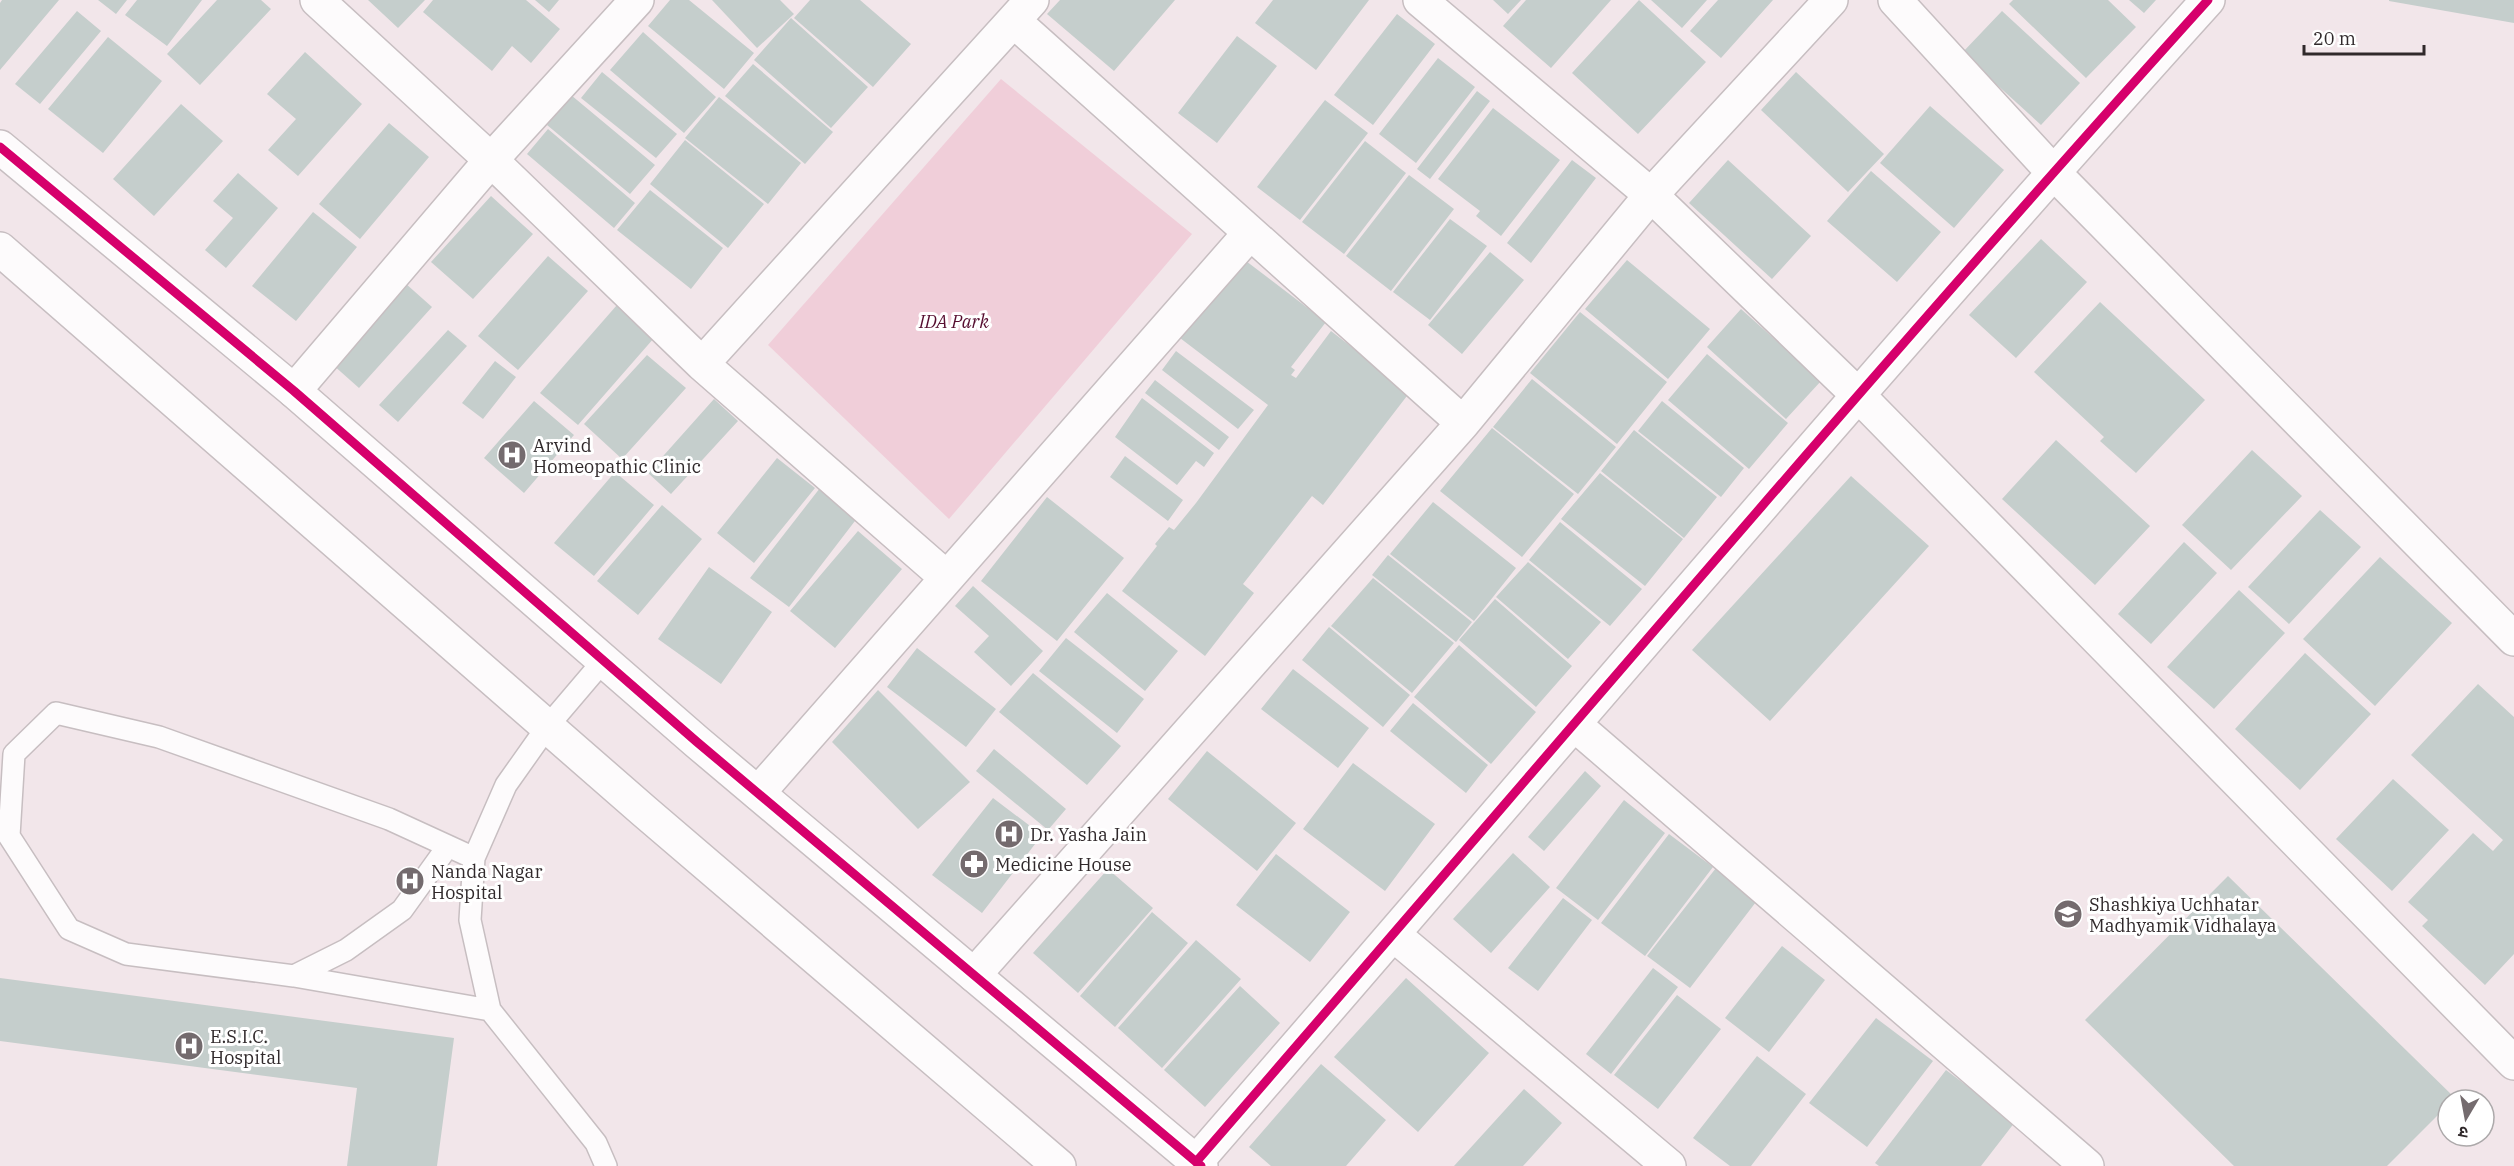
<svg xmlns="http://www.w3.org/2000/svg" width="2514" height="1166" font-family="'IBM Plex Serif','Noto Sans Devanagari',serif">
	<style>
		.green { fill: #f0ced9 }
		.building { fill: #c5cecc }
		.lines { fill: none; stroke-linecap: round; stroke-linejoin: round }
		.lane-casing { stroke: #c7bec1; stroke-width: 24 }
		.street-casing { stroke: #c7bec1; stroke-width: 36 }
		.secondary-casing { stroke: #c7bec1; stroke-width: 36 }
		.lane { stroke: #fdfbfc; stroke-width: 21 }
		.street { stroke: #fdfbfc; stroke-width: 33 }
		.secondary { stroke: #fdfbfc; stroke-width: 33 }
		.cycleway-casing { stroke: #fff; stroke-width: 13 }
		.cycleway { stroke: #d6006c; stroke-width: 9 }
		.labels { text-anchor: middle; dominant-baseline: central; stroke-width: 6; stroke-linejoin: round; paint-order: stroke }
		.park-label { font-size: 18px; font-style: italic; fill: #560e30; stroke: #fff }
		.poi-label { font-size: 18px; fill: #30292b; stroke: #fff; text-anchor: start }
	</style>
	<rect width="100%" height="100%" fill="#f2e6ea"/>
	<path class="green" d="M1001 79 1192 234 949 519 768 345Z"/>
	<path class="building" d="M2 0H59L0 70V3Z
		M98 0H127L116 14Z
		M137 0H202L167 46 125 15Z
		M217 0H261L271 9 200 85 167 54Z
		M368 0H425L398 28Z
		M433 0H526L560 29 531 63 512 46 492 71 423 12Z
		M535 0H559L549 12Z
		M670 0H689L754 53 724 89 648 26Z
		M712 0H780L794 14 757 48Z
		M810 0H860L911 44 873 87 794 18Z
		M1060 0H1175L1114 71 1047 14Z
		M1273 0H1369L1316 70 1255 23Z
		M1493 0H1521L1508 14Z
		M1526 0H1611L1551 68 1503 26Z
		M1639 0 1706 62 1638 134 1572 73Z
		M1651 0H1707L1682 28Z
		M1718 0H1773L1721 58 1690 31Z
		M2013 0H2108L2136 27 2086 78 2009 4Z
		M2129 0H2156L2144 13Z
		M2389 0H2514V23L2389 1Z
		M77 11 101 31 40 104 15 84Z
		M2002 11 2080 83 2041 125 1962 53Z
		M1397 14 1435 44 1373 125 1334 95Z
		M791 18 868 87 831 128 754 60Z
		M643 32 716 97 684 133 610 70Z
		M1237 36 1277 66 1217 143 1178 113Z
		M108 37 162 81 103 153 48 109Z
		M305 52 362 104 298 176 268 150 296 119 267 94Z
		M1438 58 1475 87 1416 163 1379 134Z
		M753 64 833 132 805 164 725 96Z
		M602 72 677 134 656 158 581 98Z
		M1796 72 1884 154 1848 192 1761 110Z
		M1477 91 1490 101 1430 179 1417 169Z
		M571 95 655 165 630 194 547 125Z
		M719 97 801 163 768 204 685 138Z
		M1325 100 1368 133 1300 220 1257 187Z
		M181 104 223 141 154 216 113 179Z
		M1930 106 2004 170 1954 228 1880 163Z
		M1493 108 1560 160 1501 236 1476 216 1480 211 1438 179Z
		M389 123 429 157 360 239 319 204Z
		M548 129 635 203 614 228 527 154Z
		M685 140 764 204 728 248 650 184Z
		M1365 141 1406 173 1344 254 1302 222Z
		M1572 160 1596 178 1531 263 1507 243Z
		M1728 160 1811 236 1772 279 1689 203Z
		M1871 171 1941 232 1897 282 1827 221Z
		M238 173 278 208 226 268 205 250 233 218 213 201Z
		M1409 175 1454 209 1391 291 1346 256Z
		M650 190 723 248 691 289 617 230Z
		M491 196 533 234 473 299 431 262Z
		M313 212 357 247 296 321 252 286Z
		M1450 219 1487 246 1430 320 1393 292Z
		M2041 239 2087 282 2016 358 1969 315Z
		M1490 252 1524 280 1462 354 1428 325Z
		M548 256 588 291 518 370 478 336Z
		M1242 258 1326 322 1291 367 1295 370 1291 375 1296 378 1331 331 1410 392 1323 505 1312 496 1243 584 1254 593 1205 656 1122 591 1157 546 1155 544 1169 527 1174 530 1196 503 1268 405 1180 338Z
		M1627 260 1710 329 1668 379 1585 309Z
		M405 283 432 307 359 388 332 364Z
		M2100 302 2205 400 2136 473 2100 441 2104 437 2034 372Z
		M617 305 654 338 578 425 540 393Z
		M1741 309 1821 381 1786 419 1707 347Z
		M1580 312 1667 382 1617 444 1530 373Z
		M448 330 467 346 398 422 379 405Z
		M1176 351 1254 410 1238 429 1162 370Z
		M1707 354 1788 423 1749 469 1668 400Z
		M647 355 686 388 622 459 584 424Z
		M495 361 516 377 483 419 462 403Z
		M1532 379 1616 447 1578 494 1493 427Z
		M1155 380 1229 437 1219 450 1145 393Z
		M1142 398 1214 453 1204 467 1196 461 1177 485 1115 437Z
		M714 399 738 421 671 494 648 473Z
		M534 401 574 435 524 493 484 458Z
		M1662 401 1744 468 1721 497 1638 431Z
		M1492 428 1574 494 1522 557 1440 491Z
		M1634 430 1717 497 1684 538 1601 471Z
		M2056 440 2150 526 2095 585 2002 499Z
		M2252 450 2302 496 2231 570 2182 525Z
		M1125 456 1183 500 1168 521 1110 477Z
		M777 458 815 488 754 563 717 533Z
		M615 472 654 505 594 576 554 543Z
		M1600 473 1683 539 1645 586 1561 519Z
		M1851 476 1929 546 1770 721 1692 650Z
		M820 488 858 517 789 607 750 578Z
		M1047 497 1124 558 1057 641 981 581Z
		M1433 502 1516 568 1474 621 1390 554Z
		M662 505 702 539 638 615 597 581Z
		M2320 510 2361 547 2289 624 2248 587Z
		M1560 522 1642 589 1610 626 1529 560Z
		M858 531 902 569 835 648 790 611Z
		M2184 542 2217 573 2151 644 2118 614Z
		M1388 555 1472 622 1456 642 1372 575Z
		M2380 557 2452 623 2375 706 2303 639Z
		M1528 562 1601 622 1568 659 1496 597Z
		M709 567 772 612 721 684 658 639Z
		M1373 578 1454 643 1412 693 1331 626Z
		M973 586 1043 651 1011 686 974 652 989 636 955 606Z
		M2239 590 2285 633 2214 709 2167 667Z
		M1107 593 1178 651 1145 691 1074 632Z
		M1495 599 1572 666 1536 707 1459 640Z
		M1329 627 1410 695 1383 727 1302 660Z
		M1066 638 1144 699 1117 733 1039 671Z
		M1459 645 1536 712 1491 764 1414 697Z
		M917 648 996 709 966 747 887 687Z
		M2305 653 2371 714 2300 790 2235 729Z
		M1293 669 1369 728 1338 768 1261 709Z
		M1033 673 1121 746 1087 785 999 712Z
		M2478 684 2514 717V954L2485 985 2422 926 2428 920 2408 902 2473 833 2493 851 2503 840 2411 755Z
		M878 690 970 782 918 829 832 742Z
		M1413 703 1488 765 1466 793 1390 731Z
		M994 749 1066 809 1048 830 976 771Z
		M1207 751 1296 823 1257 871 1168 799Z
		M1353 763 1435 824 1385 891 1303 829Z
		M1585 771 1601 786 1544 851 1528 837Z
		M2393 779 2449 830 2392 891 2336 839Z
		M993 798 1042 835 982 913 932 875Z
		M1624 800 1665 833 1598 920 1556 888Z
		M1669 834 1713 867 1645 956 1601 923Z
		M1513 853 1550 887 1491 953 1453 919Z
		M1276 854 1350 912 1310 962 1236 905Z
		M1716 868 1759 898 1690 988 1647 956Z
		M1108 869 1153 908 1078 993 1033 953Z
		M2228 876 2455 1098 2448 1100V1105L2387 1166H2234L2085 1020Z
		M1563 898 1592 920 1538 991 1508 968Z
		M1152 912 1188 943 1115 1027 1080 996Z
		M1196 940 1241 979 1162 1068 1118 1028Z
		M1782 946 1825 980 1769 1052 1725 1018Z
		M1653 968 1678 987 1611 1074 1586 1054Z
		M0 978 454 1038 437 1166H347L357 1088 0 1041Z
		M1406 978 1489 1053 1418 1132 1334 1057Z
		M1240 986 1280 1023 1205 1107 1164 1070Z
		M1677 995 1721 1029 1658 1109 1614 1075Z
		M1876 1018 1933 1061 1867 1147 1809 1103Z
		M1757 1056 1806 1094 1751 1166H1730L1693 1138Z
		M1321 1064 1386 1120 1346 1166H1271L1249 1147Z
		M1946 1070 2015 1122 1981 1166H1879L1875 1163Z
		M1524 1089 1562 1123 1523 1166H1454Z"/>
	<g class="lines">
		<g class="lane-casing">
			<path id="lane" d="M604 660 547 727 506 785 474 858 470 920 490 1010 596 1143 606 1166
				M474 858 389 819 159 737 56 713 14 754 9 836 69 929 126 954 294 976 490 1010
				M294 976 346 950 402 910 448 846"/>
		</g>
		<g class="street-casing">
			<path id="street" d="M317 0 491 160 702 364 947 578
				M1420 0 1651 195 1858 395 2514 1063
				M1895 0 2053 172 2514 639
				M1015 22 1463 423
				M702 364 1032 0
				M294 391 491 160 637 0
				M1575 725 2087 1166
				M758 793 1250 233
				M1394 935 1669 1166
				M974 975 1463 423 1651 195 1831 0
				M1196 1162C1533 774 1864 381 2208 0"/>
		</g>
		<g class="secondary-casing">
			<path id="secondary" d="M0 147 294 391 697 742 1201 1166
				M0 249 644 811 1059 1166"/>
		</g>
		<use href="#lane" class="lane"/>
		<use href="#street" class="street"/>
		<use href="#secondary" class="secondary"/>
		<g class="cycleway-casing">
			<path id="cycleway" d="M0 147 294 391 697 742 1201 1166
				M1196 1162C1533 774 1864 381 2208 0"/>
		</g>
		<use href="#cycleway" class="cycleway"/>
	</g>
	<defs>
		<g id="hospital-disc" transform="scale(1.5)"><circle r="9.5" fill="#746b6e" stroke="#fff"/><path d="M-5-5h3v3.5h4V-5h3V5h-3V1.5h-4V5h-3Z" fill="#fff"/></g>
		<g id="pharmacy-disc" transform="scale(1.5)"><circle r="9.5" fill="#746b6e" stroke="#fff"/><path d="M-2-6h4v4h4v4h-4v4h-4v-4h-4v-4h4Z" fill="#fff"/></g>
		<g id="school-disc" transform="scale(1.5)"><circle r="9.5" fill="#746b6e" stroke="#fff"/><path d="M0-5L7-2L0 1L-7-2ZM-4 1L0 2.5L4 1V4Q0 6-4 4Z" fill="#fff"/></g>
	</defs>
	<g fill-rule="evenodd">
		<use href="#hospital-disc" x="512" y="455"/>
		<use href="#hospital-disc" x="1009" y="834"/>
		<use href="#pharmacy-disc" x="974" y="864"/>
		<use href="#hospital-disc" x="410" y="881"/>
		<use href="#school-disc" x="2068" y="914"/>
		<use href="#hospital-disc" x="189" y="1046"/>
	</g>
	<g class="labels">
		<g class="park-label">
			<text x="954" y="321">IDA Park</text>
		</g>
		<g class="poi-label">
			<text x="533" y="445">Arvind<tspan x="533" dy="21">Homeopathic Clinic</tspan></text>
			<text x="1030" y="834">Dr. Yasha Jain</text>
			<text x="995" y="864">Medicine House</text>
			<text x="431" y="871">Nanda Nagar<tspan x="431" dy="21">Hospital</tspan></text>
			<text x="2089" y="904">Shashkiya Uchhatar<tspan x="2089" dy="21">Madhyamik Vidhalaya</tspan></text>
			<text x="210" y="1036">E.S.I.C.<tspan x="210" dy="21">Hospital</tspan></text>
		</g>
	</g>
	<g transform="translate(2466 1118) rotate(190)"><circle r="28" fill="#ffffff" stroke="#aca9aa" stroke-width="1.5"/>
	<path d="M0-4.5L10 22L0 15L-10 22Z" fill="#746b6e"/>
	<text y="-9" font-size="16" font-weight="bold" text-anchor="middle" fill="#30292b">उ</text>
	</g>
	<path d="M2304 45v9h120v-9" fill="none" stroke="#30292b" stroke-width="3"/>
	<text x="2313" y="45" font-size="18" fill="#30292b" stroke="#ffffff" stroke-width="4.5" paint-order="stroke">20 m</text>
</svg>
